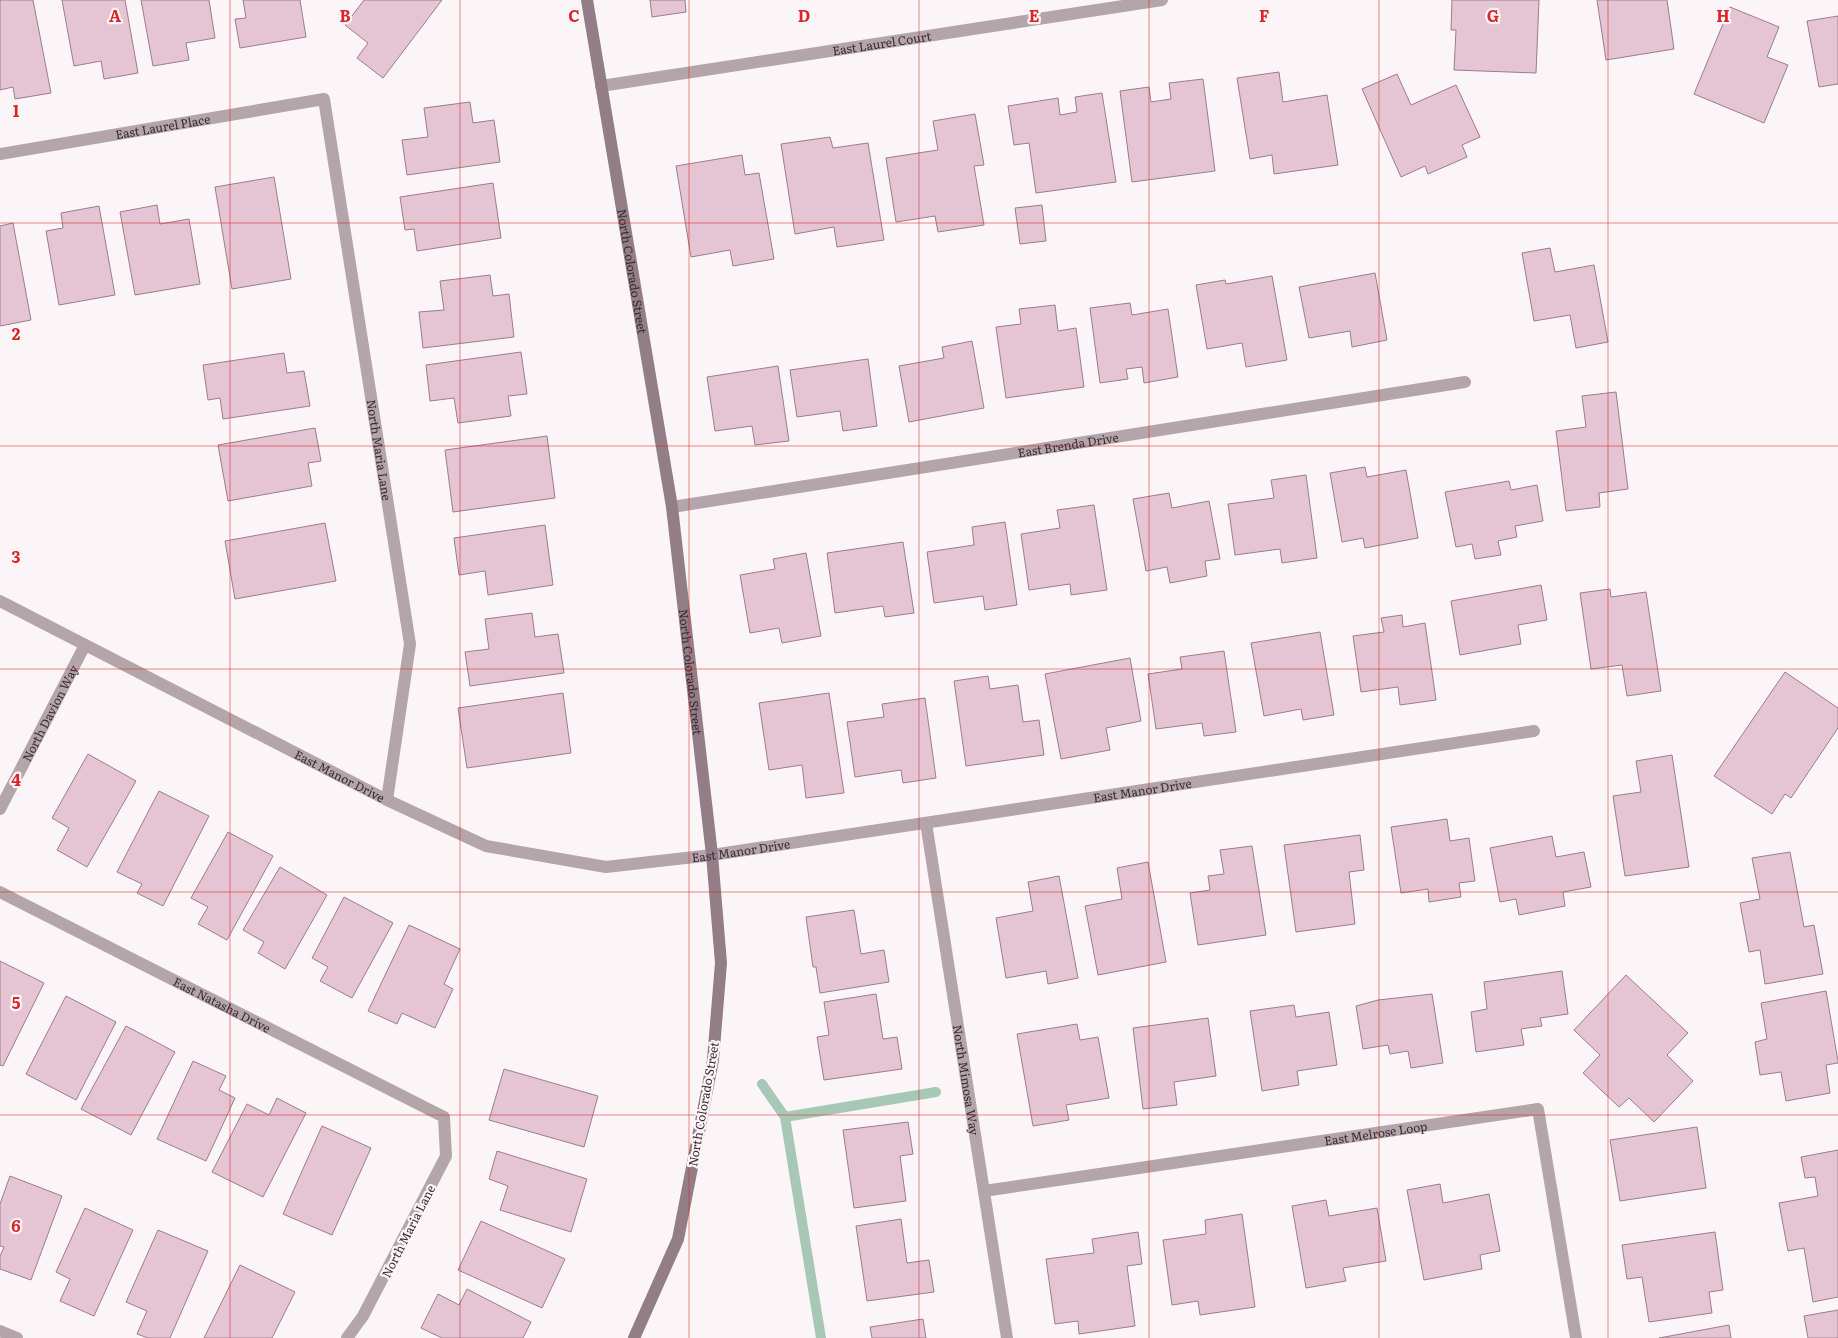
<svg xmlns="http://www.w3.org/2000/svg" width="1838" height="1338" font-family="Literata,serif">
	<style>
		.lines { fill: none; stroke-linecap: round; stroke-linejoin: round }
		.stream { stroke: #a8c8b7; stroke-width: 10 }
		.building { fill: #e5c4d3; stroke: #9d7c8b }
		.street { stroke: #b4a5ab; stroke-width: 12 }
		.secondary { stroke: #937d87; stroke-width: 12 }
		.grid { fill: none; stroke: #d62828; stroke-width: 1; stroke-opacity: 0.55 }
		.labels { text-anchor: middle; dominant-baseline: central; stroke-width: 4.5; stroke-linejoin: round; paint-order: stroke }
		.street-label { font-size: 12px; fill: #3a2c32; stroke: #fcf5f8 }
		.grid-label { font-size: 16px; text-anchor: middle; font-weight: bold; fill: #d62828; stroke: #fcf5f8; stroke-width: 4.5; stroke-linejoin: round; paint-order: stroke }
	</style>
	<rect width="100%" height="100%" fill="#fcf5f8"/>
	<g class="lines">
		<path class="stream" d="M762 1084 785 1117 821 1338
			M785 1117 936 1092"/>
	</g>
	<path class="building" d="M0 0H33L51 93 15 99 13 87 0 90Z
		M62 0H125L138 73 104 79 101 61 74 66Z
		M141 0H209L215 38 186 43 189 60 153 66Z
		M243 0H300L306 37 240 48 235 19 246 18Z
		M364 0H442L383 78 357 58 368 43 345 25Z
		M650 0H685L686 12 652 17Z
		M1452 0H1539L1536 73 1454 70 1456 30H1451Z
		M1597 0H1667L1674 49 1606 60Z
		M1730 7 1779 27 1767 57 1788 65 1764 123 1694 94Z
		M1838 16V84L1819 87 1807 21Z
		M1279 72 1283 102 1327 95 1338 165 1274 174 1272 155 1250 159 1237 78Z
		M1397 74 1411 105 1456 85 1480 137 1462 145 1467 157 1428 174 1425 166 1401 177 1362 89Z
		M1203 79 1215 171 1132 182 1120 91 1149 87 1151 102 1171 99 1169 83Z
		M1102 93 1116 182 1036 193 1029 143 1014 145 1008 106 1058 98 1060 115 1077 112 1075 97Z
		M470 102 473 123 494 120 500 162 407 175 402 140 428 137 424 108Z
		M975 114 984 165 974 166 984 225 938 232 935 216 896 222 886 158 938 150 933 121Z
		M830 137 833 148 868 143 884 240 837 247 834 227 795 234 781 144Z
		M742 155 745 175 759 173 774 259 733 266 730 250 691 257 676 166Z
		M274 177 291 279 232 289 215 187Z
		M493 183 501 238 417 251 414 229 405 230 400 197Z
		M157 205 160 224 189 219 200 284 135 295 120 212Z
		M1042 205 1046 241 1020 244 1015 208Z
		M99 206 115 295 59 305 46 231 63 228 61 213Z
		M13 223 31 320 0 326V226Z
		M1550 248 1555 272 1594 265 1608 342 1576 348 1570 315 1534 321 1522 253Z
		M1375 273 1387 340 1352 347 1350 331 1309 338 1299 287Z
		M490 275 493 296 509 294 514 337 423 348 419 312 444 310 440 281Z
		M1272 276 1287 360 1246 367 1242 343 1207 349 1196 285 1225 280 1226 284Z
		M1130 303 1132 315 1168 309 1178 377 1144 383 1142 367 1126 369 1128 379 1100 383 1090 308Z
		M1055 305 1058 331 1076 328 1084 387 1006 398 996 327 1021 324 1019 309Z
		M972 341 984 408 909 422 899 366 944 358 942 347Z
		M521 352 527 394 508 396 511 416 458 423 454 398 430 401 426 365Z
		M284 353 287 373 304 371 310 406 223 419 220 398 208 400 203 365Z
		M868 359 877 426 843 431 840 411 797 417 790 370Z
		M778 366 789 441 755 445 752 426 715 431 707 377Z
		M1616 392 1628 489 1599 493 1600 507 1566 511 1556 431 1586 427 1582 396Z
		M315 428 321 461 308 463 312 486 228 501 218 445Z
		M547 436 555 498 453 512 445 450Z
		M1365 467 1367 477 1406 470 1418 538 1365 548 1363 538 1342 542 1330 473Z
		M1306 475 1317 558 1282 563 1280 549 1235 555 1228 504 1274 498 1271 480Z
		M1509 481 1511 490 1537 485 1543 521 1515 526 1517 537 1498 541 1501 555 1475 559 1472 544 1456 547 1445 492Z
		M1169 493 1172 508 1209 501 1220 559 1205 561 1207 576 1170 583 1167 567 1146 571 1133 499Z
		M1094 505 1107 590 1071 595 1070 584 1029 590 1021 534 1060 528 1057 510Z
		M1005 522 1017 605 985 610 983 596 934 603 927 552 974 545 972 527Z
		M325 523 336 581 235 599 225 541Z
		M545 525 553 585 488 595 485 571 459 575 454 538Z
		M903 542 914 613 885 617 883 606 835 613 827 553Z
		M806 553 821 636 782 643 779 628 750 633 740 575 775 569 773 559Z
		M1541 585 1547 620 1518 625 1521 644 1460 655 1451 601Z
		M1610 589 1611 597 1646 592 1661 691 1627 696 1622 665 1591 669 1580 593Z
		M532 613 535 637 558 634 564 673 470 686 465 652 489 649 485 619Z
		M1402 615 1403 627 1425 623 1436 700 1400 705 1398 687 1361 692 1353 636 1384 632 1381 618Z
		M1320 632 1334 715 1303 720 1301 709 1264 716 1251 643Z
		M1224 651 1236 732 1204 736 1202 723 1156 729 1148 674 1182 669 1180 657Z
		M1130 658 1141 721 1106 728 1110 750 1061 759 1045 674Z
		M1785 672 1838 708V728L1791 798 1785 794 1772 814 1714 776Z
		M988 676 990 689 1018 685 1023 722 1039 720 1044 755 966 766 954 681Z
		M563 693 571 753 467 768 458 708Z
		M829 693 844 793 806 798 802 765 769 770 759 703Z
		M925 698 936 778 903 783 901 770 855 777 847 722 884 717 882 704Z
		M88 754 136 781 87 867 57 850 69 828 52 818Z
		M1672 755 1689 867 1625 876 1613 796 1641 792 1636 761Z
		M159 791 209 816 163 906 137 893 142 884 117 872Z
		M1447 819 1450 841 1469 838 1475 881 1459 883 1461 897 1429 902 1428 889 1401 893 1391 827Z
		M228 832 273 856 227 940 198 924 208 907 191 898Z
		M1360 835 1364 870 1349 872 1355 924 1296 932 1284 845Z
		M1552 836 1556 857 1584 852 1591 887 1563 892 1565 906 1519 915 1516 899 1500 902 1490 848Z
		M1252 846 1266 935 1198 945 1190 893 1210 890 1208 876 1224 874 1220 850Z
		M1790 852 1804 927 1814 925 1823 974 1765 984 1760 950 1749 952 1740 903 1760 899 1752 858Z
		M1148 862 1166 962 1098 975 1085 906 1122 899 1117 868Z
		M280 867 327 895 285 969 258 953 264 942 243 930Z
		M1059 876 1078 978 1048 984 1046 971 1006 978 996 918 1033 911 1028 882Z
		M344 897 393 923 352 998 320 981 328 967 312 958Z
		M854 910 861 954 884 950 889 982 820 993 816 967H813L806 917Z
		M409 925 460 949 444 984 453 989 435 1028 402 1013 397 1024 368 1011Z
		M0 961 44 983 3 1066 0 1065Z
		M1562 971 1568 1014 1540 1018 1542 1026 1521 1029 1524 1045 1476 1052 1471 1012 1487 1009 1484 982Z
		M1626 975 1688 1033 1667 1055 1693 1081 1654 1122 1629 1098 1619 1107 1583 1073 1600 1055 1574 1030Z
		M1826 991 1838 1061V1063L1826 1065 1830 1093 1786 1101 1781 1072 1760 1075 1755 1042 1767 1039 1761 1003Z
		M876 994 883 1039 897 1037 902 1069 824 1080 817 1037 829 1035 824 1002Z
		M1432 994 1443 1063 1411 1068 1408 1051 1390 1054 1388 1045 1363 1049 1356 1006 1378 1000Z
		M66 996 116 1022 76 1100 26 1074Z
		M1294 1005 1296 1017 1329 1012 1337 1065 1297 1071 1299 1085 1262 1091 1250 1011Z
		M1208 1018 1216 1076 1174 1082 1177 1105 1143 1109 1133 1028Z
		M1077 1024 1080 1040 1098 1037 1109 1098 1066 1105 1069 1120 1033 1126 1017 1034Z
		M126 1026 175 1052 131 1135 81 1109Z
		M193 1061 226 1076 219 1090 235 1098 206 1161 157 1139Z
		M504 1069 598 1096 584 1147 489 1120Z
		M277 1098 306 1113 263 1197 212 1172 247 1104 269 1115Z
		M908 1122 913 1154 900 1156 906 1201 854 1208 843 1130Z
		M322 1126 371 1148 332 1235 283 1214Z
		M1697 1127 1706 1188 1620 1201 1610 1140Z
		M1838 1150V1297L1813 1302 1804 1248 1788 1251 1779 1203 1818 1196 1815 1177 1805 1178 1801 1157Z
		M497 1151 587 1179 571 1232 500 1210 508 1186 489 1179Z
		M10 1176 62 1196 31 1280 0 1269V1256L4 1247 0 1246V1204Z
		M1440 1184 1443 1203 1489 1194 1500 1251 1480 1255 1482 1269 1424 1280 1407 1190Z
		M1326 1200 1329 1216 1377 1208 1386 1261 1343 1268 1346 1281 1306 1288 1292 1206Z
		M85 1208 133 1230 94 1316 60 1301 70 1279 56 1272Z
		M1242 1214 1255 1307 1200 1315 1198 1301 1172 1305 1163 1240 1206 1234 1205 1220Z
		M901 1219 907 1263 929 1260 934 1292 867 1301 856 1226Z
		M481 1221 565 1259 542 1308 458 1270Z
		M158 1230 208 1251 170 1338H148L137 1334 147 1311 126 1302Z
		M1138 1232 1142 1264 1127 1266 1135 1326 1079 1334 1078 1321 1055 1324 1046 1259 1094 1253 1092 1239Z
		M1715 1232 1723 1290 1709 1292 1712 1313 1649 1322 1642 1277 1627 1279 1622 1245Z
		M240 1265 295 1292 272 1338H204Z
		M467 1289 531 1322 523 1338H442L421 1328 438 1294 459 1305Z
		M1838 1310V1338H1808L1804 1316Z
		M923 1319 926 1338H872L870 1327Z
		M1729 1325 1731 1338H1659Z"/>
	<g class="lines">
		<g class="street">
			<path id="s1" d="M601 86 1162 0"/>
			<path id="s2" d="M0 154 324 99 410 644 387 800"/>
			<path id="s3" d="M672 507 1465 382"/>
			<path id="s4" d="M0 601 387 800 486 846 606 867 712 855 1534 731"/>
			<path id="s5" d="M0 809 85 645"/>
			<path id="s6" d="M926 823 1007 1338"/>
			<path id="s7" d="M0 892 444 1117 446 1156 363 1316 347 1338"/>
			<path id="s8" d="M984 1191 1538 1109 1576 1338"/>
			<path d="M0 1331 17 1338"/>
		</g>
		<path class="secondary" id="s9" d="M587 0 672 507 712 855 721 963 713 1060 678 1239 634 1338"/>
	</g>
	<path class="grid" d="M230 0V1338M460 0V1338M689 0V1338M919 0V1338M1149 0V1338M1379 0V1338M1608 0V1338M0 223H1838M0 446H1838M0 669H1838M0 892H1838M0 1115H1838"/>
	<g class="labels">
		<g class="street-label">
			<text stroke="none"><textPath href="#s1" startOffset="284">East Laurel Court</textPath></text>
			<text stroke="none"><textPath href="#s2" startOffset="165">East Laurel Place</textPath></text>
			<text stroke="none"><textPath href="#s9" startOffset="275">North Colorado Street</textPath></text>
			<text stroke="none"><textPath href="#s3" startOffset="401">East Brenda Drive</textPath></text>
			<text stroke="none"><textPath href="#s2" startOffset="684">North Maria Lane</textPath></text>
			<text stroke="none"><textPath href="#s9" startOffset="680">North Colorado Street</textPath></text>
			<text stroke="none"><textPath href="#s5" startOffset="108">North Davion Way</textPath></text>
			<text stroke="none"><textPath href="#s4" startOffset="382">East Manor Drive</textPath></text>
			<text stroke="none"><textPath href="#s4" startOffset="1208">East Manor Drive</textPath></text>
			<text stroke="none"><textPath href="#s4" startOffset="802">East Manor Drive</textPath></text>
			<text stroke="none"><textPath href="#s7" startOffset="249">East Natasha Drive</textPath></text>
			<text stroke="none"><textPath href="#s6" startOffset="260">North Mimosa Way</textPath></text>
			<text transform="translate(703 1104) rotate(-80)">North Colorado Street</text>
			<text stroke="none"><textPath href="#s8" startOffset="396">East Melrose Loop</textPath></text>
			<text transform="translate(408 1231) rotate(-63)">North Maria Lane</text>
		</g>
	</g>
	<g class="grid-label">
		<text x="115" y="22">A</text>
		<text x="345" y="22">B</text>
		<text x="574" y="22">C</text>
		<text x="804" y="22">D</text>
		<text x="1034" y="22">E</text>
		<text x="1264" y="22">F</text>
		<text x="1493" y="22">G</text>
		<text x="1723" y="22">H</text>
		<text x="16" y="117">1</text>
		<text x="16" y="340">2</text>
		<text x="16" y="563">3</text>
		<text x="16" y="786">4</text>
		<text x="16" y="1009">5</text>
		<text x="16" y="1232">6</text>
	</g>
</svg>
